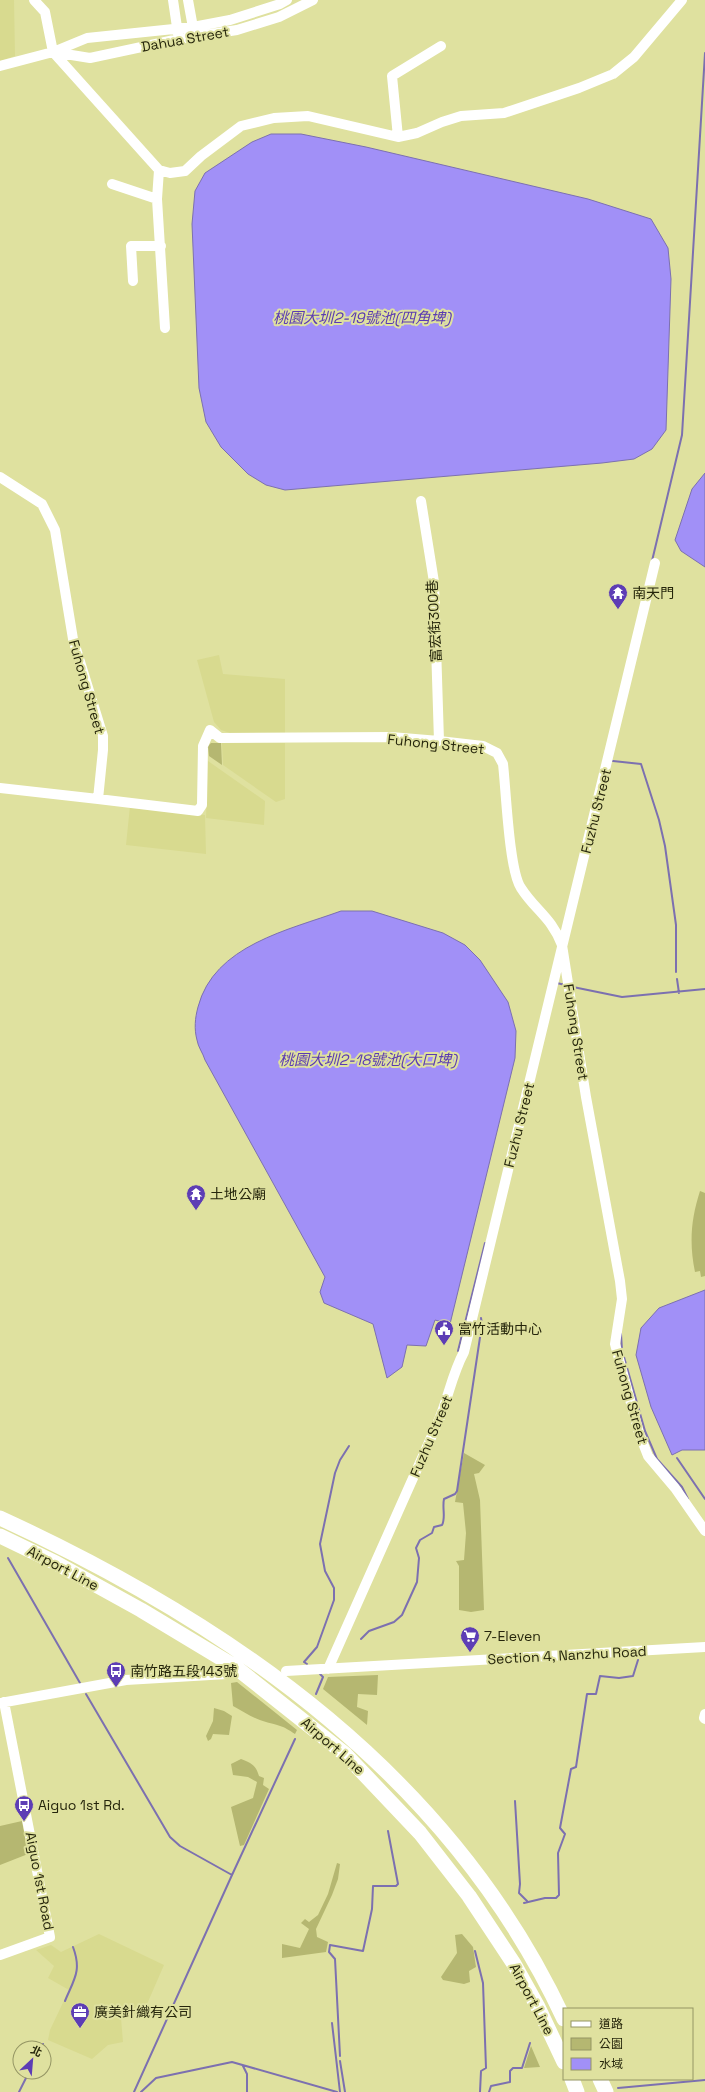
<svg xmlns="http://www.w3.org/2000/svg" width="705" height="2092" font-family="'Space Grotesk','Noto Sans TC',sans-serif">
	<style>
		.built { fill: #d8da8f }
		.green { fill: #b5b771 }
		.water { fill: #a190f7; stroke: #7c70b0 }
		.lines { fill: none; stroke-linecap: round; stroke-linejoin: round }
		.stream { stroke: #7c70b0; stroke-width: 2 }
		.minor { stroke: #fff; stroke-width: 10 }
		.highway { stroke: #fff; stroke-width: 15 }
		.labels { text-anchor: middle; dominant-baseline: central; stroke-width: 4; stroke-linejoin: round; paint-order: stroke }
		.street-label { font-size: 14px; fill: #25250b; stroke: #dfe19f }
		.poi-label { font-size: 14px; fill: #25250b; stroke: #dfe19f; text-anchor: start }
		.water-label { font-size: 15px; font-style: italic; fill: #5a3bb2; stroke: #dfe19f }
	</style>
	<rect width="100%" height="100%" fill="#dfe19f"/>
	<path class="built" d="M0 0H14L15 56 0 61Z
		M219 655 223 674 285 679V734L230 733 221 730 214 722 197 660Z
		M222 743H285V799L276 802 223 765Z
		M208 761 265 801 264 825 206 818Z
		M130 806 205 815 206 854 126 845Z
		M99 1934 164 1965 144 2011 121 2018 123 2042 108 2045 92 2059 48 2040 50 2030 69 1990 48 1978 54 1966 36 1950 51 1945 61 1952Z"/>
	<path class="green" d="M211 743H221L222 765 209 756 208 746Z
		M700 1191 705 1193V1276L701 1277 700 1271 695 1272C689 1243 691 1219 700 1191Z
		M464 1453 485 1465 479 1473 474 1474 480 1500 484 1610 471 1612 459 1610V1566L456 1561 464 1560 466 1533 463 1503 455 1502Z
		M378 1675 377 1695 358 1694 357 1707 368 1711 367 1725 323 1689 328 1677Z
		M237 1682 297 1730 295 1734C282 1725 280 1726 266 1722 254 1719 244 1712 233 1706L231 1683Z
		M214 1708 224 1711 232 1716 229 1735 213 1734 211 1739 208 1741 206 1736 213 1721Z
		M241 1759C251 1763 256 1765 259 1776L264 1778 263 1785 269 1789 244 1845 240 1846 231 1807 253 1798 257 1782 248 1777 233 1775 231 1764Z
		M22 1821 28 1854 0 1865V1826Z
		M337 1863 340 1864 338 1879 332 1895 316 1929 317 1937 328 1942 326 1952 282 1958V1944L300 1948 309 1929 301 1923 305 1919 309 1922 318 1915 328 1894Z
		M462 1934 473 1947 476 1967 469 1971 470 1982 464 1984 443 1980 441 1977 457 1953 455 1935Z
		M531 2046 540 2067 524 2068Z"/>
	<path class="water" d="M271 134H301L366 147 588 199 651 219 668 248 671 279 666 430 652 449 634 459 602 463 285 490 266 485 248 474 221 447 206 422 199 388 192 224 195 191 205 173 252 142Z
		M705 473V567L681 551 675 540 692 489Z
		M341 911H372L443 933 465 945 480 960 508 1002 516 1031 515 1058 450 1324 435 1320 426 1346 407 1345 402 1367 387 1378 373 1324 324 1303 320 1292 325 1277 205 1060C203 1053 198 1047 197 1040 194 1029 195 1018 198 1007 214 945 289 930 341 911Z
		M705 1290V1450H682L672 1455 651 1407 636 1355 641 1328 659 1308Z"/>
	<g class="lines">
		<path class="stream" d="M652 561 682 435 705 53
			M613 761 641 764 659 820 665 846 676 925V972
			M677 979 679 993
			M557 983 565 985
			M573 987 622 997 705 989
			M621 1334 622 1350 645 1431 657 1459 682 1487 688 1499
			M458 1351 485 1243
			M677 1458 705 1499
			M8 1558 80 1683
			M361 1639 369 1631 394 1622 402 1615 417 1582 419 1558 416 1548 420 1540 432 1533 434 1527 442 1525C446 1518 442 1508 444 1499L455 1494 457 1491 482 1324 481 1318
			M307 1664 304 1662 317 1647 334 1600V1588L325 1571 320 1544 335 1473 340 1460 349 1446
			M86 1694 170 1837 180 1846 232 1875 295 1739
			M316 1694 323 1677 320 1674
			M515 1801 520 1884 519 1893 527 1901
			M524 1903 545 1898H556L559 1895 558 1853 565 1834 560 1828 571 1769 576 1767 587 1694H596L600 1676 619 1678 633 1676 638 1660
			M475 1951 483 1983 486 2068 481 2071 480 2092
			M65 2001C74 1979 82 1971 73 1947
			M332 2023 340 2092
			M41 2048 43 2044
			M340 2056 335 1959 329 1952 330 1945 363 1951 372 1909 373 1886H396L398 1884 388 1831
			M340 2061 345 2092
			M243 2066 247 2074V2092
			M618 2088 705 2080
			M19 2092 29 2072
			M134 2092 232 1875
			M141 2092 156 2078 232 2062 337 2092
			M489 2092 491 2086 510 2082V2071L513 2068H522L530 2043"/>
		<path class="minor" d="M34 0 45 12 53 52
			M173 0 178 34
			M188 0 194 33
			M53 52 159 170 170 173 185 171 201 156 241 126 274 118 308 116 398 137 417 133 442 122 461 116 504 113 579 88 613 74 634 57 682 0
			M53 52 90 58 179 39 237 30 279 17 313 0
			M0 66 53 52 87 38 193 27 230 20 280 4 287 0
			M398 137 392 76 441 46
			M159 170 157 199 165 328
			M112 184 157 199
			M133 281 131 246H161
			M0 477 42 504 55 530 73 639 103 736V750L98 799 198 811 202 805 203 746 210 730 220 738 391 737 439 741 483 746 497 753 503 764C506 789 509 871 521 888 535 910 552 918 562 945L586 1097 620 1281 622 1299 615 1344 639 1433 648 1456 675 1488 705 1531
			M421 501 434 582 439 741
			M0 788 98 799
			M328 1669 438 1422C448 1399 452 1374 464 1352L655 563
			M286 1671 705 1647
			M0 1703 126 1680 227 1674
			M705 1714 704 1718 705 1719
			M0 1955 50 1937 4 1702"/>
		<path class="highway" d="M0 1518C235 1626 452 1778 564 2019
			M0 1536 56 1563 141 1610 234 1666 345 1754 420 1833 469 1896 514 1964 538 2007 564 2062
			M572 2079 577 2092
			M600 2079 606 2092"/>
	</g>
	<defs>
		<g id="temple-pin" transform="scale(1)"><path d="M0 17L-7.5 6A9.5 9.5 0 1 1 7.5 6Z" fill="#5d3db5" stroke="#dfe19f"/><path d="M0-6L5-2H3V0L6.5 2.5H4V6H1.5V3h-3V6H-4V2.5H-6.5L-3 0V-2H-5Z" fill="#fff"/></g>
		<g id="civic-pin" transform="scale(1)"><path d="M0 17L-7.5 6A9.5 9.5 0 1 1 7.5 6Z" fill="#5d3db5" stroke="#dfe19f"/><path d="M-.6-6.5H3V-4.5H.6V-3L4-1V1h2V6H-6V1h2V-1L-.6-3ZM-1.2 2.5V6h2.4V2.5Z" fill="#fff"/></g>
		<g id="supermarket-pin" transform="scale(1)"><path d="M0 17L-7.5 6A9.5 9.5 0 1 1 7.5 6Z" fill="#5d3db5" stroke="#dfe19f"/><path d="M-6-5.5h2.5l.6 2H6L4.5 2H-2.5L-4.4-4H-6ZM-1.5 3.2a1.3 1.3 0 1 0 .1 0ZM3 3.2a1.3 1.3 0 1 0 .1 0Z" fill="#fff"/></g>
		<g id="bus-pin" transform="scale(1)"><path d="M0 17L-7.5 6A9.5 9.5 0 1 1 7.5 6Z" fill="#5d3db5" stroke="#dfe19f"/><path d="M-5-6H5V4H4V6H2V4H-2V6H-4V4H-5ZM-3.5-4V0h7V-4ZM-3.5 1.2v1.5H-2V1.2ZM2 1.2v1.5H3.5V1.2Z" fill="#fff"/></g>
		<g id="office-pin" transform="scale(1)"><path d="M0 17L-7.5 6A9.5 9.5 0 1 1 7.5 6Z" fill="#5d3db5" stroke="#dfe19f"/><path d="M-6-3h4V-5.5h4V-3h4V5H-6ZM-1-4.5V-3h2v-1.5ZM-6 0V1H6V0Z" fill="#fff"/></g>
	</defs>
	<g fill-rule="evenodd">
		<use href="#temple-pin" x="618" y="593"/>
		<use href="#temple-pin" x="196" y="1194"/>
		<use href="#civic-pin" x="444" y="1329"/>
		<use href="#supermarket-pin" x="470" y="1636"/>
		<use href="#bus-pin" x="116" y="1671"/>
		<use href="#bus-pin" x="24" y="1805"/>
		<use href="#office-pin" x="80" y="2012"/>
	</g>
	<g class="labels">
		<g class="street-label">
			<text transform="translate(185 39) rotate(-10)">Dahua Street</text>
			<text transform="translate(434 621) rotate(-93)">富宏街300巷</text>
			<text transform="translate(87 687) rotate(74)">Fuhong Street</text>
			<text transform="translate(436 744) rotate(6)">Fuhong Street</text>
			<text transform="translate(596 811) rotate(-76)">Fuzhu Street</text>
			<text transform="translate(576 1032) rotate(81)">Fuhong Street</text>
			<text transform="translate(519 1125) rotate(-76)">Fuzhu Street</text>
			<text transform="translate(630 1397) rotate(74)">Fuhong Street</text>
			<text transform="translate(431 1436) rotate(-67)">Fuzhu Street</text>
			<text transform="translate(63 1568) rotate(28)">Airport Line</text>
			<text transform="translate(567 1655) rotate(-3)">Section 4, Nanzhu Road</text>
			<text transform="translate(333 1746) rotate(41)">Airport Line</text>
			<text transform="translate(40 1881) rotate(79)">Aiguo 1st Road</text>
			<text transform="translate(532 1999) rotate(62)">Airport Line</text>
		</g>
		<g class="poi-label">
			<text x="632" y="593">南天門</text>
			<text x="210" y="1194">土地公廟</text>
			<text x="458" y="1329">富竹活動中心</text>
			<text x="484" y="1636">7-Eleven</text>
			<text x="130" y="1671">南竹路五段143號</text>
			<text x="38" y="1805">Aiguo 1st Rd.</text>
			<text x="94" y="2012">廣美針織有公司</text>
		</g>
		<g class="water-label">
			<text x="362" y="317">桃園大圳2-19號池(四角埤)</text>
			<text x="368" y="1059">桃園大圳2-18號池(大口埤)</text>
		</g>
	</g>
	<rect x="563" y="2008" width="130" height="72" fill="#dfe19f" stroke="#959664"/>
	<rect x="571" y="2021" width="20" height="6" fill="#ffffff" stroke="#959664"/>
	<text x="599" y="2028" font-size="12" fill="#25250b">道路</text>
	<rect x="571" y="2038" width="20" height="12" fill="#b5b771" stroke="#959664"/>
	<text x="599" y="2048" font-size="12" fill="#25250b">公園</text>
	<rect x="571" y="2058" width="20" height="12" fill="#a190f7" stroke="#959664"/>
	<text x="599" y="2068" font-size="12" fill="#25250b">水域</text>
	<g transform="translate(32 2060) rotate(26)"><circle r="19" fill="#dfe19f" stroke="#959664"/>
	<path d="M0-3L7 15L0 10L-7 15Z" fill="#5d3db5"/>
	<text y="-6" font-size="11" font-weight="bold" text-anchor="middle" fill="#25250b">北</text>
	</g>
</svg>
